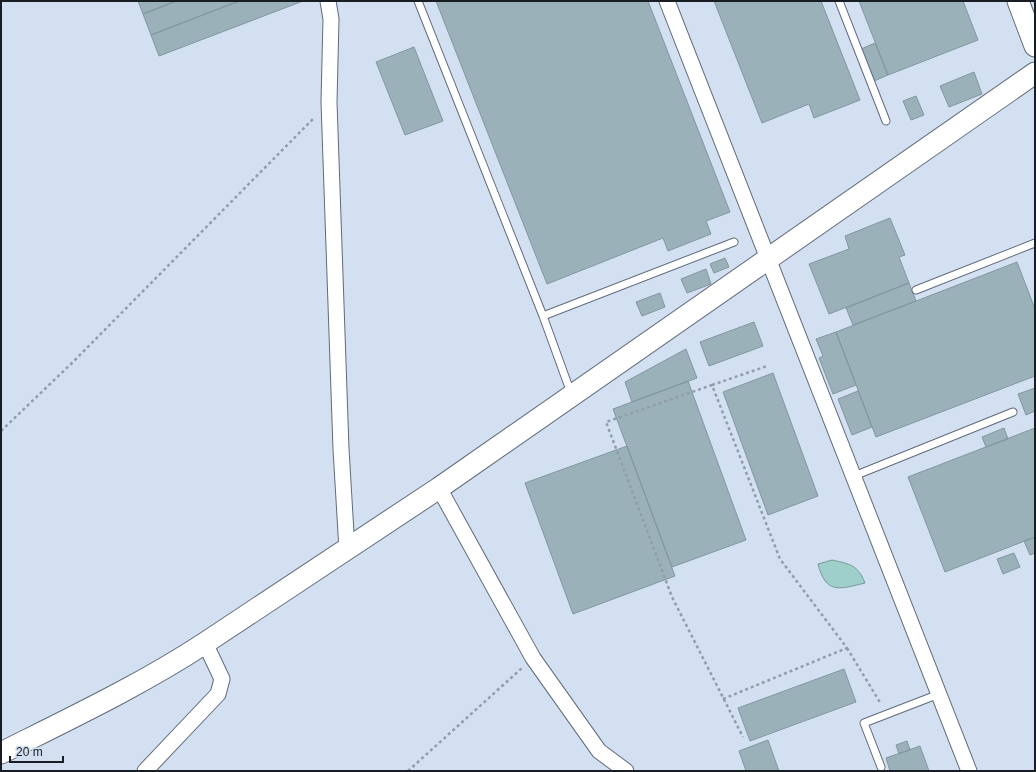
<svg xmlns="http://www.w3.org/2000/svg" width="1036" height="772" font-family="Arial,sans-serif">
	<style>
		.water { fill: #9ecfca; stroke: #769a98 }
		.building { fill: #9ab1ba; stroke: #8097a0 }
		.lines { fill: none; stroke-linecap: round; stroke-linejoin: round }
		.lane-casing { stroke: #606b7b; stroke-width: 9 }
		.street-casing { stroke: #606b7b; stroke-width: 17 }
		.secondary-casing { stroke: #606b7b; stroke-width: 23 }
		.path { stroke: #929daa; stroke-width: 2.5; stroke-dasharray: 3 3; stroke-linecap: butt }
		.lane { stroke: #fff; stroke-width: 7 }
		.street { stroke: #fff; stroke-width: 15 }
		.secondary { stroke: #fff; stroke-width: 21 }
	</style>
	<rect width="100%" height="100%" fill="#d3e0f2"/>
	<path class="water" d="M832 560C850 564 858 565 865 583 840 589 826 595 818 564Z"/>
	<path class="building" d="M138 1H176L143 14Z
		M176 1H239L151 35 143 14Z
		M239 1H303L159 56 151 35Z
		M436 1H648L730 212 706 221 711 234 668 251 663 238 547 284Z
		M714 1H821L860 100 814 118 809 104 762 123Z
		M859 1H963L978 40 888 75Z
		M875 43 888 75 874 81 861 49Z
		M414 47 443 121 405 135 376 62Z
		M974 72 982 94 949 107 940 86Z
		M916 96 924 115 911 120 903 101Z
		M890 218 905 255 899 257 909 283 829 314 809 264 849 249 845 236Z
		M725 258 729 267 714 273 710 264Z
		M1017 262 1035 309V376L876 437 836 332Z
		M706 269 711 284 687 293 681 279Z
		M909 283 916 301 853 325 846 308Z
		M660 293 665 307 642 316 636 302Z
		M754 322 763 346 709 366 700 342Z
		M836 332 856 385 833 394 819 358 823 356 816 339Z
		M686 349 697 378 632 402 625 382Z
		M773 373 818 496 768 515 723 392Z
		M688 381 746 540 672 567 613 409Z
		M1035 388V411L1026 415 1018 394Z
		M858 391 872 427 852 435 838 399Z
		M1004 428 1008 439 986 447 982 437Z
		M1035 428V537L945 572 908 477Z
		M627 446 675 576 573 614 525 483Z
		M1035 537V553L1030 555 1024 541Z
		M1014 553 1020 567 1003 574 997 559Z
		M844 669 856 702 750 741 738 708Z
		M768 740 779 771H746L739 751Z
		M907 741 910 750 899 754 896 745Z
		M920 746 929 771H890L886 758Z"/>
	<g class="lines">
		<g class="lane-casing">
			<path id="lane" d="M418 1 543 316 571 393
				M839 1 886 121
				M916 290 1035 243
				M543 316 734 242
				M854 476 1013 412
				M881 767 864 723 939 694"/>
		</g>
		<g class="street-casing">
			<path id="street" d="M328 1 331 19 329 102 341 449 347 550
				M667 1 969 771
				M439 488 533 658 599 751 626 771
				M145 771 218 694 222 679 205 643"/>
		</g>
		<g class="secondary-casing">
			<path id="secondary" d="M1018 1 1035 46
				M1 753C69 719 141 685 205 643L439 488 1035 73"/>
		</g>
		<path class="path" d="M712 385 767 366
			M1 431 74 361 313 119
			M847 648 881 704
			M723 699 847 648 780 559 712 385 606 422 672 597 743 737
			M408 771 522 668"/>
		<use href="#lane" class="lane"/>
		<use href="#street" class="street"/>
		<use href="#secondary" class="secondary"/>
	</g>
	<rect width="1036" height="772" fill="none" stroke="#181d23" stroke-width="4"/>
	<path d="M10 756v6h53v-6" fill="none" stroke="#181d23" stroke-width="2"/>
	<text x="16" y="756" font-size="12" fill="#181d23" stroke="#d3e0f2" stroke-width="3" paint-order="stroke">20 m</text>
</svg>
